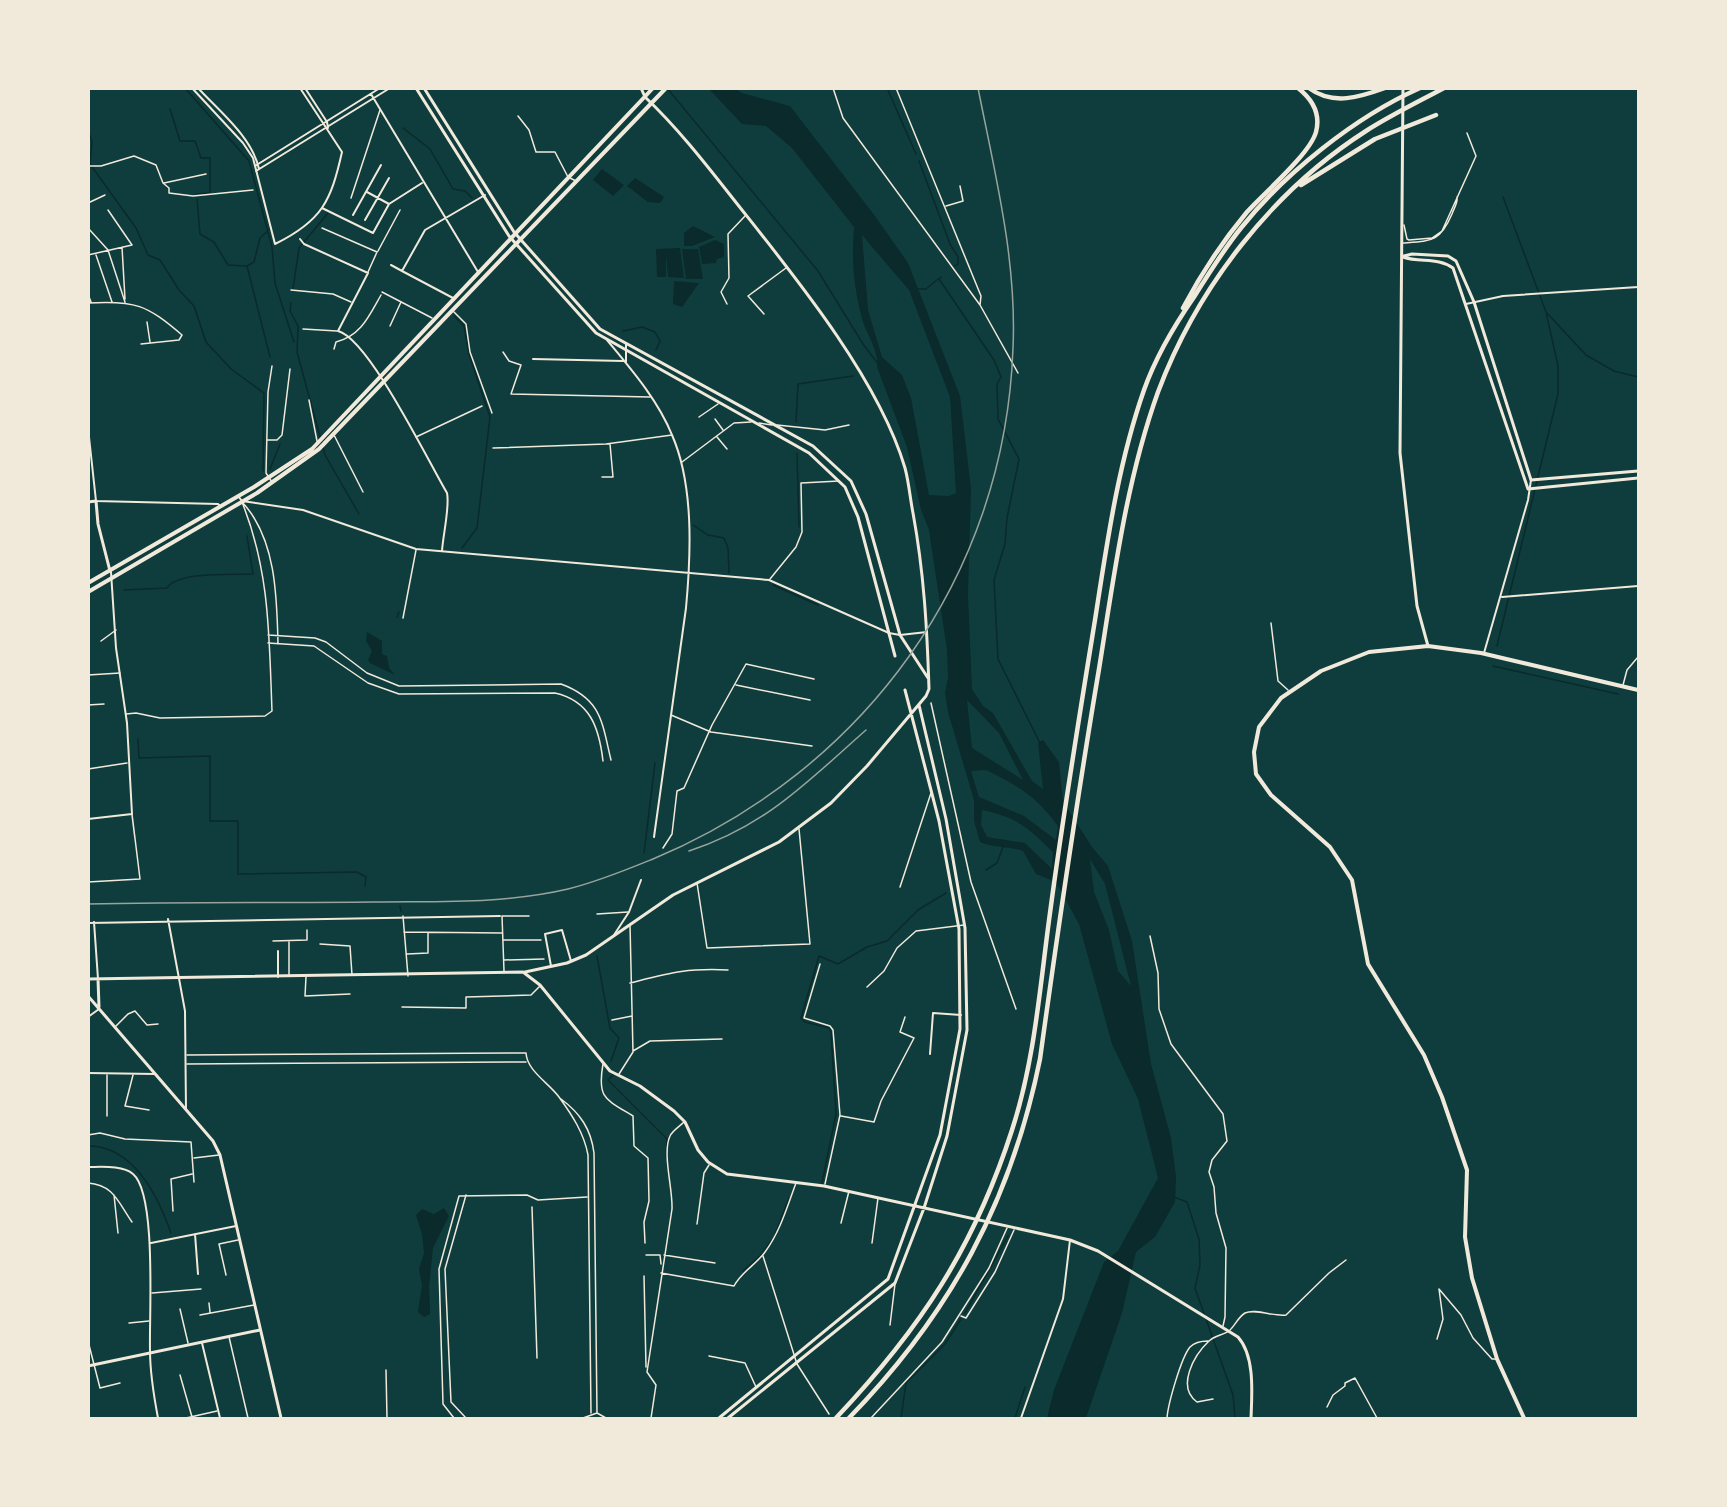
<svg xmlns="http://www.w3.org/2000/svg" width="1727" height="1507" font-family="'PT Sans Narrow',sans-serif">
	<style>
		.water { fill: #0a2a2b; fill-rule: evenodd }
		.lines { fill: none; stroke-linecap: round; stroke-linejoin: round }
		.stream { stroke: #0a2a2b; stroke-width: 1.5 }
		.service { stroke: #f1e9da; stroke-width: 1.5 }
		.minor { stroke: #f1e9da; stroke-width: 2 }
		.tertiary { stroke: #f1e9da; stroke-width: 3 }
		.secondary { stroke: #f1e9da; stroke-width: 4 }
		.primary { stroke: #f1e9da; stroke-width: 4 }
		.motorway { stroke: #f1e9da; stroke-width: 4.5 }
		.rail { stroke: #97a49c; stroke-width: 1.5 }
	</style>
	<rect width="100%" height="100%" fill="#0f3d3e"/>
	<path class="water" d="M709 89H736L742 93 790 106 875 216 908 263 960 396 971 489 968 595 972 689 983 706 993 713 1032 781 1043 789 1038 743 1043 740 1059 762 1063 802 1092 847 1108 866 1132 941 1151 1064 1171 1138 1176 1177 1175 1202 1155 1237 1136 1252 1122 1313 1086 1418H1047L1054 1390 1104 1262 1118 1251 1158 1178 1138 1099 1112 1044 1079 924 1056 882 1036 874 1023 851C1008 846 994 848 980 842L974 821V800L948 712 945 693 948 677 947 650 929 530 921 510 907 447 877 367C879 352 868 336 863 322 854 289 851 261 854 227L792 148 766 126 742 124ZM862 235 909 290 950 397 956 493 949 496 929 495 911 398 902 375 882 357 868 310ZM967 700 999 733 1023 780 972 748ZM986 770C1019 786 1036 796 1058 826L1056 840 1024 816 979 797 971 771ZM982 810C1017 817 1028 828 1053 852L1052 869 1025 843 987 837 981 825ZM1090 859 1105 884 1131 986 1118 971 1109 930 1094 892Z
		M602 169 624 185 613 196 593 180Z
		M635 178 664 197 660 203 648 202 627 186Z
		M693 226 715 237 692 246H684V233Z
		M715 240 724 244V257L717 259 716 263 702 264 699 247Z
		M680 248 684 278 668 277 666 254V277H657L656 249Z
		M682 249H698L703 279H686Z
		M674 281 699 283 682 307 673 304Z
		M367 632 382 641V654L387 656 389 668 395 675 370 663 368 660 372 651 366 641Z
		M444 1208 449 1216 433 1248 429 1286 430 1314 424 1317 418 1312 422 1285 419 1269 424 1253 422 1234 416 1215 422 1209 434 1214Z"/>
	<g class="lines">
		<path class="stream" d="M185 88 249 161 272 247 275 283 294 342
			M667 88 818 271 863 344 879 365
			M887 88 916 154
			M170 109 180 141H195L201 158H210V193L196 194
			M403 128 430 149 453 189 465 191 472 198
			M88 129 92 142 90 164 136 228 148 255 160 260 179 290 194 306 206 342 231 369 264 393 263 471
			M919 161 950 244 958 257V264L955 266
			M1503 197 1546 312 1586 355 1614 371 1638 377
			M197 199 200 234 214 242 228 265 246 266
			M941 277 939 279 994 360 1001 377 997 384 998 419 1019 459 1007 518 1005 544 994 580 998 659 1040 743
			M293 289 299 248 328 213
			M917 289H926L938 279
			M291 303 290 311 298 326 297 352 325 455 359 514
			M454 316 464 326 469 354 490 417 477 528 462 548
			M623 331 642 327 655 332 660 341 656 350
			M270 357 247 266 254 262 260 238 270 229
			M796 422 798 384 853 376
			M797 453 799 527
			M270 469 280 444
			M693 525 708 535 724 538 728 548 729 573
			M773 585 818 605
			M124 590 167 588C177 571 234 575 253 574L247 536
			M397 617 399 612
			M1497 646 1558 394V366L1546 312
			M1493 666 1618 694
			M138 739 139 758 210 756V821H238V874L357 872 366 877 365 886
			M644 853 655 763
			M986 870 997 863 1003 847
			M400 906 401 911
			M597 956 610 1028 619 1038 611 1061
			M613 1075 608 1080 667 1139 666 1157
			M88 1146C134 1146 158 1196 171 1233
			M822 1183 836 1114 831 1032 829 1028 805 1022 801 1018 819 956 838 964 867 947 887 941 918 910 946 893
			M1174 1197 1187 1202 1199 1239 1200 1265 1195 1288 1233 1395 1235 1418
			M774 1237 789 1198
			M743 1271 761 1255 771 1241
			M965 1313 1008 1236
			M901 1418 906 1383 945 1344 961 1319
			M1015 1418 1025 1387"/>
		<path class="service" d="M833 88 843 118 980 305 1018 373
			M896 88 981 296 980 305
			M518 116 529 130 536 152H555L568 177 576 181
			M88 166H101L134 156 156 165 163 183 169 188V193L193 196 253 190
			M164 183 206 174
			M351 198 380 110
			M88 203 105 195
			M946 206 963 201 960 186
			M1404 225 1407 239 1409 240 1432 238 1442 231 1476 156 1467 133
			M88 228 108 250 125 302
			M322 228 377 252 368 272
			M1403 243C1432 241 1440 242 1452 214 1454 208 1458 203 1457 197
			M122 247 125 299
			M378 251 400 210
			M88 255 132 245 108 210
			M96 255 112 302
			M291 290 333 294 351 302
			M382 292 432 318
			M88 294 91 302
			M88 303C135 300 147 305 182 335L179 340 141 344
			M727 304 721 292 729 278 728 234 745 216
			M454 312 466 324 470 352 492 413
			M764 314 748 296 786 268
			M147 322 150 342
			M390 326 401 302
			M303 329 337 331
			M334 349 336 342C361 336 369 316 381 295
			M503 352 509 361 521 365 511 394 650 397
			M272 366 268 392 266 473 272 482
			M309 400 317 441
			M699 417 718 404
			M715 419 723 430
			M759 423 772 425
			M777 425 825 430 849 425
			M334 435 363 492
			M416 437 482 406
			M717 437 727 449
			M267 440H277L282 435 290 369
			M493 448 606 444 672 435
			M682 462 734 423 751 422
			M602 477H613L610 444
			M242 502C276 538 277 597 278 644
			M770 579 796 547 802 532 801 483 839 481
			M403 618 416 550
			M1271 623 1278 681 1288 690
			M268 635 315 638 326 642 367 673 399 686 561 684C602 699 602 723 611 760
			M101 641 116 630
			M268 643 314 646 368 683 399 694 555 693C590 701 599 727 603 761
			M88 675 120 673
			M736 685 810 700
			M1623 685 1627 670 1638 657
			M931 703 971 882 1016 1009
			M88 705 104 704
			M126 714 136 713 160 718 265 716 272 711C269 636 270 572 242 502
			M671 715 711 732 812 746
			M88 769 127 763
			M132 815 135 839
			M663 848 672 834 677 791 684 788 712 725 746 664 814 679
			M88 882 140 879 132 814
			M697 883 707 948 810 944 799 829
			M900 887 931 793
			M597 914 628 912
			M403 916 408 976
			M404 932 502 933
			M1150 936 1158 973 1159 1009 1171 1044 1223 1114 1227 1141 1212 1160 1209 1172 1214 1187 1216 1213 1226 1248 1225 1317 1223 1326
			M503 940H541
			M273 941 307 940V930
			M320 944 350 946 352 975
			M407 954 428 953V933
			M504 960 544 959
			M820 964 804 1018 830 1026 833 1030 840 1115 825 1184
			M504 971 502 916H529
			M289 976V942
			M306 977 305 996 350 994
			M630 983C670 973 686 968 728 970
			M867 987 884 971 897 948 916 931 964 925
			M402 1007 466 1008V997L531 995 540 986
			M612 1020 632 1016
			M115 1027 128 1014 135 1011 147 1025 158 1024
			M633 1051 650 1041 722 1039
			M187 1055 526 1053C527 1071 549 1083 559 1097 572 1115 584 1133 588 1155L591 1413
			M187 1064 526 1062
			M603 1064C597 1098 605 1099 633 1116L634 1146 648 1158 649 1201 644 1222 645 1243
			M619 1074 633 1052 630 925
			M133 1075 125 1106 149 1110
			M561 1099C580 1113 591 1129 594 1153L597 1413
			M107 1116V1075
			M841 1116 874 1122 881 1101 914 1038 900 1032 905 1017
			M88 1135 100 1133 125 1139 191 1142 194 1182
			M194 1158 219 1155
			M88 1183C114 1185 118 1202 132 1222
			M114 1195 118 1233
			M532 1207 537 1358
			M173 1211 171 1179 192 1174
			M841 1223 849 1191
			M697 1224 704 1173 709 1165
			M872 1243 878 1198
			M646 1255H660L661 1264
			M664 1255 715 1263
			M763 1256 797 1364 829 1414
			M661 1273 734 1286C742 1271 756 1265 765 1252 780 1232 787 1207 796 1183
			M226 1275 219 1244 238 1240
			M644 1276 646 1367
			M152 1293 201 1289
			M209 1303 210 1312
			M180 1309 188 1343
			M200 1315 254 1305
			M961 1316 966 1318 995 1272 1014 1230
			M129 1323 149 1321
			M890 1325 895 1284
			M229 1337 248 1418
			M1437 1339 1443 1319 1439 1289 1461 1315 1473 1338 1492 1359H1496
			M88 1341 100 1388 120 1383
			M709 1356 745 1363 756 1387
			M386 1370 387 1418
			M180 1375 192 1417
			M1213 1399 1197 1402C1176 1387 1194 1355 1209 1341 1214 1336 1223 1335 1229 1331 1235 1326 1238 1317 1245 1313 1256 1308 1274 1317 1286 1315L1329 1273 1346 1260
			M1327 1407 1333 1395 1345 1386V1383L1355 1378 1377 1418
			M186 1418 217 1411
			M454 1418 443 1404 439 1269 459 1196 527 1195 538 1200 587 1197
			M466 1418 451 1402 445 1269 466 1195
			M583 1418 597 1413 606 1418
			M651 1418 656 1385 647 1372 672 1209C673 1189 662 1153 670 1136 672 1131 680 1126 684 1122
			M871 1418 942 1342 989 1268 1007 1228
			M1167 1418C1168 1404 1181 1358 1190 1347 1195 1342 1202 1341 1208 1341"/>
		<path class="minor" d="M192 88 243 143 253 158 275 244C322 221 331 201 342 152L300 88
			M198 88C220 112 252 137 259 169
			M305 88 327 122 328 128
			M371 94 478 272
			M255 166 380 88
			M256 171 390 88
			M367 192 389 204
			M322 208 373 233 389 204 422 183
			M353 215 381 165
			M365 220 389 178
			M300 239 304 244 368 273 338 331C369 339 428 461 447 493 450 506 443 535 442 551
			M391 265 402 271
			M453 298 402 271 425 230 485 195
			M1466 304 1503 296 1638 287
			M607 340C631 369 658 400 672 435 694 485 691 554 686 608L654 837
			M626 344V362
			M533 359 623 361
			M88 428 96 501 218 504 221 507
			M238 496 242 501 303 510 416 549 769 580 889 633 900 635 927 632
			M1502 597 1638 586
			M1484 653 1528 500 1531 480
			M88 819 132 814 127 723 116 648 111 572
			M168 919 185 1011 186 1110
			M94 922 98 979
			M88 923 500 916
			M614 935 629 912 641 880
			M278 951V977
			M551 966 545 934 562 930 571 961
			M88 1017 99 1009
			M930 1054 933 1013 961 1015
			M88 1073 155 1074
			M88 1167C101 1167 123 1165 133 1174 157 1194 149 1317 150 1350 150 1372 154 1397 158 1418
			M195 1234 198 1274
			M151 1243 236 1226
			M202 1343 220 1418
			M1021 1418 1063 1299 1070 1240"/>
		<path class="tertiary" d="M416 88 509 236 596 333 809 453 845 487 858 517 895 656
			M424 88 514 232 600 329 813 446 851 481 866 514 900 635 928 678
			M1403 88 1400 453 1417 606 1428 646
			M1404 256 1412 254 1448 256 1456 261 1474 302 1531 480 1638 471
			M1403 257C1420 263 1438 257 1453 268L1528 489 1638 478
			M88 502 96 501 98 524 110 571
			M525 972 567 963 586 955 673 895 779 842 831 803 867 766 926 696 929 689C927 627 924 573 913 513 910 498 909 483 905 468 880 383 801 284 746 215 714 175 683 133 645 97L641 88
			M88 979 523 972 540 985 610 1071 640 1086 674 1111 685 1122 698 1150 708 1162 727 1174 824 1186 1070 1240 1098 1251 1238 1337C1255 1356 1252 1393 1251 1418
			M98 979 99 1007
			M88 996 213 1141 220 1155 281 1418
			M88 1366 260 1330
			M719 1418 888 1279 940 1135 960 1029 959 929 939 821 905 690
			M728 1418 895 1283 924 1208 947 1136 967 1030 965 928 946 819 919 705"/>
		<path class="secondary" d="M1524 1418 1497 1359 1472 1278 1465 1237 1467 1170 1442 1097 1424 1055 1368 964 1352 880 1330 847 1271 795 1256 774 1254 752 1259 727 1281 698 1321 671 1369 652 1428 646 1481 653 1638 690"/>
		<path class="primary" d="M88 583 254 487 312 449 653 88
			M88 592 257 493 319 449 666 88"/>
		<path class="motorway" d="M1309 88C1333 106 1360 97 1385 88
			M1301 185 1375 139 1436 115
			M1183 308C1201 274 1222 242 1247 212 1264 193 1310 154 1316 132 1321 113 1312 99 1298 88
			M836 1418C920 1329 974 1248 1012 1130 1035 1060 1040 985 1050 913 1063 815 1079 718 1095 620 1107 543 1118 464 1144 390 1156 356 1174 326 1194 297 1209 273 1224 249 1241 228 1285 173 1355 117 1420 88
			M849 1418C950 1314 1011 1202 1040 1059 1058 929 1077 799 1099 669 1114 576 1126 481 1158 392 1197 288 1272 191 1366 131 1391 115 1418 102 1444 88"/>
		<path class="rail" d="M689 851C766 826 807 782 866 730
			M88 904C184 902 279 903 374 902 439 901 504 904 568 889 597 882 626 870 653 859 863 771 1005 578 1013 348 1017 260 995 174 978 88"/>
	</g>
	<rect width="1727" height="1507" fill="none" stroke="#f1e9da" stroke-width="180"/>
</svg>
